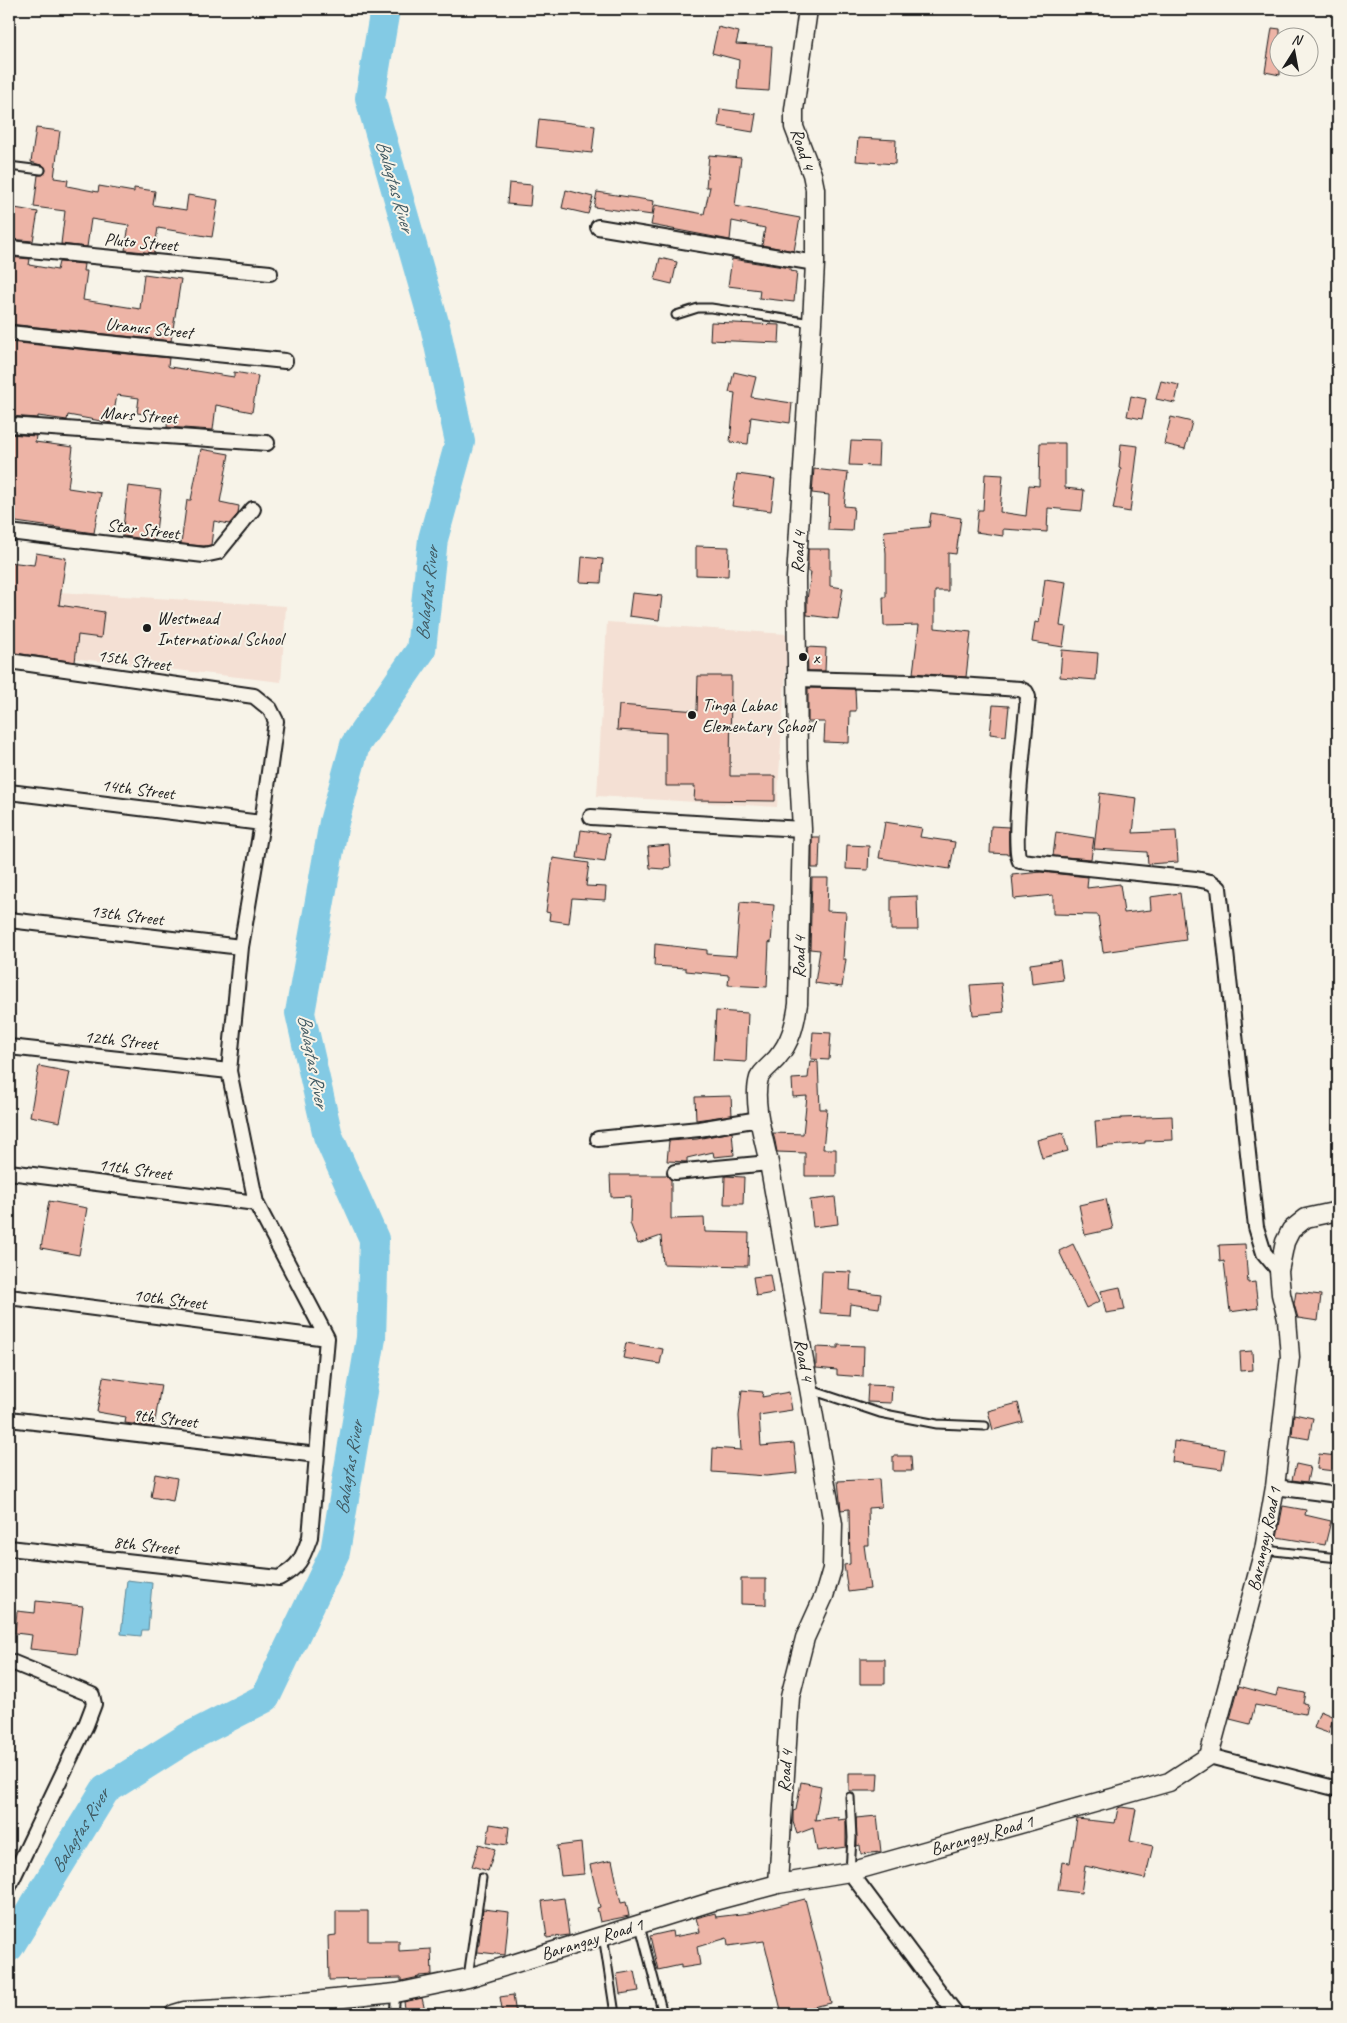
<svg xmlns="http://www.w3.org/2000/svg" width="1347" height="2023" font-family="Caveat,sans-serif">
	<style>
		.built { fill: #f4e0d4 }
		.water { fill: #83cae4; stroke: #5a8494 }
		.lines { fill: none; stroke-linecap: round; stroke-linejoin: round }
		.river { stroke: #83cae4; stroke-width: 30 }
		.building { fill: #edb4a6; stroke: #1c1c1c }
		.service-casing { stroke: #1c1c1c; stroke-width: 11 }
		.minor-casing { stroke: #1c1c1c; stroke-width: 18 }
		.tertiary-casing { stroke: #1c1c1c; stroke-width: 21 }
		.service { stroke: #f7f3e8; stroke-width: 7 }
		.minor { stroke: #f7f3e8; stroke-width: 14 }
		.tertiary { stroke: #f7f3e8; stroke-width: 18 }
		.poi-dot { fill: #1c1c1c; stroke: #f7f3e8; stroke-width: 2 }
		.labels { text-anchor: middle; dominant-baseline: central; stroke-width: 4; stroke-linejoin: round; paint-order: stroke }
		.street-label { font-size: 18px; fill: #1c1c1c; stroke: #f7f3e8 }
		.poi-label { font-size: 18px; fill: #1c1c1c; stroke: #f7f3e8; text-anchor: start }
		.water-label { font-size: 19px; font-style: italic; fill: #405962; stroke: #f7f3e8 }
	</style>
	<rect width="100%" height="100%" fill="#f7f3e8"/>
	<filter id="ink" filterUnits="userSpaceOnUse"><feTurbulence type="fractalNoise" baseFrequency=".02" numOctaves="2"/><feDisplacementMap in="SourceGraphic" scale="10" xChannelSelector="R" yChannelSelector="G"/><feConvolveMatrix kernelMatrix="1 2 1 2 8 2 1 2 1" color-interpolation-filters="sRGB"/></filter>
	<g filter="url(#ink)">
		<path class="built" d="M9 589 286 606 281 682 9 651Z
			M607 622 788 634 777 807 597 796Z"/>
		<path class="water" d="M127 1580 152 1583 148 1630H142L141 1636 121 1634Z"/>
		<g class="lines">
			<path class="river" id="s1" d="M9 1947 105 1790 189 1737 265 1698 335 1552 371 1338 374 1239 328 1136 300 1013 334 822 355 745 421 650 433 539 460 442 435 326 370 98 385 9"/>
		</g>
		<path class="building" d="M718 27 739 32 736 44 772 46 769 91 737 89 739 60 712 53Z
			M1272 28 1280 29V75L1265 72Z
			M720 109 756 114 753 132 718 126Z
			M539 119 595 126 592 153 536 147Z
			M36 128 60 131 54 178 68 180 67 186 98 192 99 186 134 192V188L155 191 153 205 186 210 188 195 218 200 212 237 158 228 154 253 125 250 129 225 91 219 87 247 61 244 65 211 34 207 38 175H43L46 170 44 166 31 162Z
			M858 138 896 140 895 164 856 161Z
			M709 155 741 158 735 206 800 218 794 251 762 245 765 228 732 221 730 240 651 225 655 205 704 214 710 187H706Z
			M509 183 532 185 530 206 507 204Z
			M566 190 593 197 588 214 562 208Z
			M597 192 654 201 652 215 594 207Z
			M9 207 38 212 33 241 9 239Z
			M9 257 30 259 29 265 57 270 59 262 84 264 83 271H87L83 300 140 309 144 274 181 279 171 341 9 324Z
			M660 258 677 262 672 284 655 280Z
			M732 259 790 268V271L797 272 794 302 759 298 760 290 728 286Z
			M711 322 780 325 779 343 710 340Z
			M9 342 169 358 168 366 170 367 234 377V372L258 376 252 412 216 405 213 430 167 427 168 417 137 413 139 398 117 395 112 423 68 415 67 420 38 416V418L9 416Z
			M734 372 756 377 751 397 792 403 790 423 751 417 748 444 730 442 735 393 729 392Z
			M1161 381 1179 385 1175 403 1156 399Z
			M1131 396 1146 399 1142 419 1127 416Z
			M1171 417 1192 422 1185 449 1164 444Z
			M9 434 36 436 35 442 73 447 68 488 101 493 94 533 9 521V505L13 480 9 479Z
			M851 441 879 442 878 466 849 465Z
			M1040 443H1065V488L1084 490 1082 511 1048 508 1047 532 1003 529V536L976 532 978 510H983L985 474 1003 475 1000 512 1026 516 1029 485 1039 486Z
			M1121 444 1138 446 1130 512 1113 509 1121 469 1119 468Z
			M201 449 229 454 220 502 239 506 238 514 229 524 214 521 211 545 204 546 181 544 187 500H191Z
			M814 469 848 473 844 506 854 507 852 531 828 530 829 495 812 493Z
			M737 474 775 479 771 511 732 506Z
			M128 486 161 490 155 540 122 536Z
			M931 513 961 518 956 554 948 553V591H935V628L971 632 966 677 913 673 919 625 884 626 883 597H886V553L884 531 929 527Z
			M696 546 729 547 728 576 696 575Z
			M808 549H830V586L843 588 838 619 807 615V600L811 572H808Z
			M36 553 66 558 59 605 104 612 101 638 78 635 75 662 9 652V562L34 565Z
			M582 557 603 559 601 583 580 582Z
			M1045 579 1066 582 1060 626 1066 627 1063 647 1032 642 1035 622 1039 623Z
			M632 593 662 596 659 620 629 616Z
			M807 647 826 648 825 671H808Z
			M1062 650 1098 653 1096 680 1060 677Z
			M698 676H731L730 776H775V801L694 800 695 786H666V733L617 730 619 705 697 711Z
			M808 688 855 689 856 711H850L849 743 824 742 825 722H808Z
			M993 705 1009 706 1006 736 990 734Z
			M1100 793 1137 798 1133 833 1176 831 1178 862 1148 864 1147 852 1094 849Z
			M885 822 922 828 920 837 955 842 950 869 879 858Z
			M991 826 1009 827V854L990 853Z
			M581 830 609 834 605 862 577 858Z
			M1056 832 1094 838 1091 859 1053 856Z
			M812 837H820L819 868H812Z
			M669 845 671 867 664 868V869L650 868 648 847Z
			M847 845 869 846 868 870 846 869Z
			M553 858 589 863 586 886 606 887 605 900 572 898 569 923 549 920 550 913 546 912Z
			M1041 872 1088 877 1087 888 1120 884 1124 913 1151 910 1150 897 1180 893 1186 940 1103 952 1098 915 1053 914V895L1014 899 1012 875Z
			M812 878H828L827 911 846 912 843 959H846L842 987 815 983 820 950 810 949Z
			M917 896 918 930H891V897Z
			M740 902 774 905 771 943 769 942 767 987 728 985 729 975 686 971V968L654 966 655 944 707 950V954L736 956Z
			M1060 960 1063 980 1032 984 1030 964Z
			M1001 983 1004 1012 973 1015 970 985Z
			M716 1011 748 1013 746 1062 713 1060Z
			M813 1032 831 1033 829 1060 811 1059Z
			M810 1061 818 1062 820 1109H827L823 1149H836V1176H805V1153L777 1152 775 1141 773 1133 803 1134 807 1096 793 1097 792 1079 808 1078Z
			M39 1066 70 1072 60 1122 30 1116Z
			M731 1096 732 1115 696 1120 695 1097Z
			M1172 1116 1173 1140 1145 1141V1143L1097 1147 1095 1121 1121 1119V1118Z
			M732 1132 734 1155 714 1157 713 1152 687 1158V1162L667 1161 669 1141 697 1139Z
			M1063 1133 1068 1151 1042 1158 1037 1140Z
			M610 1175H667L671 1180V1219L704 1218 705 1232 749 1233 748 1266 663 1264 661 1236 638 1244 630 1223 631 1196 611 1197Z
			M725 1176 744 1177 743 1204H724Z
			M835 1197 838 1224 813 1227 810 1200Z
			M1106 1199 1113 1229 1085 1235 1079 1205Z
			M49 1201 87 1208 79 1255 41 1248Z
			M1073 1244 1100 1301 1086 1308 1059 1251Z
			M1245 1244 1248 1283 1255 1282 1258 1308 1230 1312 1224 1261 1220 1262 1219 1245Z
			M822 1271 851 1272 850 1290 881 1294 879 1308 850 1304 849 1315 820 1313Z
			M770 1275 773 1293 756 1296 753 1277Z
			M1120 1287 1125 1310 1106 1313 1101 1291Z
			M1296 1292 1321 1295 1318 1321 1298 1318 1294 1304Z
			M626 1343 663 1349 660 1364 623 1358Z
			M838 1345 864 1346 863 1377 837 1375V1370L816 1368V1347L838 1348Z
			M1252 1351 1253 1370 1241 1371 1240 1352Z
			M103 1377 161 1385 154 1427 125 1423 126 1417 97 1412Z
			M868 1385 892 1386 891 1403 867 1402Z
			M742 1390 763 1392 762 1397 789 1392 792 1410 759 1415 761 1446 794 1443 797 1473 766 1476 712 1472 713 1448 741 1450 739 1416Z
			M1018 1403 1023 1422 993 1430 988 1411Z
			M1294 1414 1313 1418 1309 1439 1292 1436Z
			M1174 1441 1225 1449 1222 1469 1172 1462Z
			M1319 1454 1337 1456 1334 1471 1317 1469Z
			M893 1456H911L912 1471H893Z
			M1296 1464 1310 1467 1307 1482 1292 1480Z
			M155 1474 177 1478 173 1501 151 1497Z
			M879 1479 881 1507 868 1508 869 1545H864L870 1589 848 1592 844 1565 850 1564 849 1509 841 1510 838 1481Z
			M1283 1506 1306 1510 1305 1515 1331 1521 1325 1545 1277 1537Z
			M741 1579H766V1605L741 1604Z
			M36 1601 83 1606 77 1654 30 1649 32 1635 15 1633 17 1611 35 1613Z
			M860 1659H885V1684H860Z
			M1239 1686 1276 1696 1278 1688 1305 1693 1303 1703 1307 1704 1305 1714 1255 1705 1250 1724 1230 1719Z
			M1320 1711 1334 1717 1328 1733 1314 1728Z
			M849 1773H878L877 1791H849Z
			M801 1782 821 1786 815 1820 838 1817V1820L846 1819V1847L817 1851 813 1828 797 1834 793 1822V1811L796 1810Z
			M1121 1807 1136 1809 1130 1841 1153 1846 1145 1879 1085 1866 1081 1893 1058 1890 1062 1862 1070 1863 1077 1819 1115 1823 1118 1808Z
			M877 1816 881 1852 861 1854 860 1845 857 1846 856 1818Z
			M490 1824 509 1827 507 1845 487 1842Z
			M581 1843 584 1874 561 1876 557 1846Z
			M479 1844 495 1849 488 1871 472 1866Z
			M612 1860 621 1903 626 1902 629 1916 600 1922 597 1908 600 1907 590 1865Z
			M564 1898 569 1935 547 1938 542 1901Z
			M805 1899 831 2003 782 2014 764 1941 728 1946 727 1938 697 1947 700 1965 681 1968V1965L658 1970 650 1936 672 1931 673 1937 700 1932 696 1918 715 1913 716 1917 749 1913Z
			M483 1909 509 1912 505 1955 478 1952Z
			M336 1911H368V1941H399V1951L431 1949 432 1975 419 1976V1977L401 1981V1978L329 1980 328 1936 336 1935Z
			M635 1971 639 1991 620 1994 617 1974Z
			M513 1995 516 2014H503L500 1997Z
			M422 1998 425 2011 406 2014 404 2002Z"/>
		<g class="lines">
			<g class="service-casing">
				<path id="service" d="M9 166 41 170
					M676 315 698 308H711L812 323
					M811 1390 880 1413 937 1424 985 1426
					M1265 1550 1338 1558
					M850 1872 852 1838 850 1797
					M640 1926 663 2014
					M603 1935 615 2014
					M468 1977 482 1878
					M394 2014 396 1993"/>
			</g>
			<g class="minor-casing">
				<path id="minor" d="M598 227 815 263
					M9 248 270 273
					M9 333 285 361
					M9 425 267 443
					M9 532 204 555 218 552 253 509
					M9 661 254 696 270 709 276 721 262 823 241 947 229 1071 256 1203 327 1338 310 1537C302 1559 300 1566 279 1578L9 1548
					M797 679 912 682 1020 689 1026 692 1028 697C1026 721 1011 849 1020 861L1196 879 1211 882 1219 888 1256 1227 1264 1253 1279 1271
					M9 792 262 823
					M591 817 802 829
					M9 920 241 947
					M9 1047 229 1071
					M598 1139 699 1129 759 1119
					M9 1172 256 1203
					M675 1172 769 1163
					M9 1297 327 1338
					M9 1419 317 1455
					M1275 1487 1338 1495
					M9 1661 92 1695 94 1704 86 1725 9 1886
					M1209 1756 1338 1789
					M850 1872 956 2014"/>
			</g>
			<g class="tertiary-casing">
				<path id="tertiary" d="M778 1884 790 1697 805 1638 824 1596 832 1569 833 1524 769 1163C764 1140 752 1101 759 1078 762 1071 772 1064 777 1058 791 1042 795 1024 798 1004L802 829 798 757 796 578 812 323 815 263V189L812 174 794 127V110L808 9
					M174 2014 184 2011 240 2008 396 1993 468 1978 714 1901 778 1884 850 1872 1169 1782 1209 1756 1264 1550 1275 1487 1290 1357 1287 1319 1281 1294 1279 1271 1285 1242 1291 1230 1306 1218 1338 1211"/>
			</g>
			<use href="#service" class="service"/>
			<use href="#minor" class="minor"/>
			<use href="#tertiary" class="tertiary"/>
		</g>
	</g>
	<g class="poi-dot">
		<circle cx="147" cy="628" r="5"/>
		<circle cx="803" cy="657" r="5"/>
		<circle cx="692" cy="715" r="5"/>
	</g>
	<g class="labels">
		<g class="street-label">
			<text transform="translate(803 149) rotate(72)">Road 4</text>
			<text transform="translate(141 242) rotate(5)">Pluto Street</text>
			<text transform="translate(149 328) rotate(6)">Uranus Street</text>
			<text transform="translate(139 415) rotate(4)">Mars Street</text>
			<text transform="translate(143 529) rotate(7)">Star Street</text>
			<text transform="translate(798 552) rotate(-87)">Road 4</text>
			<text transform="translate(134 660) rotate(8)">15th Street</text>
			<text transform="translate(138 789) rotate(7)">14th Street</text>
			<text transform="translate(127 915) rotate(7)">13th Street</text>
			<text transform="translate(799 957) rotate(-89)">Road 4</text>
			<text transform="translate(121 1040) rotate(6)">12th Street</text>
			<text transform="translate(135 1169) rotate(8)">11th Street</text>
			<text transform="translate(170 1299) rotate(7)">10th Street</text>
			<text transform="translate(804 1360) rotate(80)">Road 4</text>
			<text transform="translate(165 1418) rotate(7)">9th Street</text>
			<text transform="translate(1264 1539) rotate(-78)">Barangay Road 1</text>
			<text transform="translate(146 1545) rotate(6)">8th Street</text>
			<text transform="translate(785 1771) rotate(-86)">Road 4</text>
			<text transform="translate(982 1835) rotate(-16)">Barangay Road 1</text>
			<text transform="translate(592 1939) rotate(-17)">Barangay Road 1</text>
		</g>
		<g class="poi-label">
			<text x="157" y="618">Westmead<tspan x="157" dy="21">International School</tspan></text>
			<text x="813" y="657">x</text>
			<text x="702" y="705">Tinga Labac<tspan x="702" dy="21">Elementary School</tspan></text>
		</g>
		<g class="water-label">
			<text transform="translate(395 186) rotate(74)">Balagtas River</text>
			<text stroke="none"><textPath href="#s1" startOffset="1532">Balagtas River</textPath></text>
			<text transform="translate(313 1061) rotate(79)">Balagtas River</text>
			<text stroke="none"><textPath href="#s1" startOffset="616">Balagtas River</textPath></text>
			<text stroke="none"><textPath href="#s1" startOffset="136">Balagtas River</textPath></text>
		</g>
	</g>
	<rect width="1347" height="2023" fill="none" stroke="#f7f3e8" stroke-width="30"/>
	<rect x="15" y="15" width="1317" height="1993" fill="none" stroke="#1c1c1c" stroke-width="2" filter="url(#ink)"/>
	<g transform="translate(1294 52) rotate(11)"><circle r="24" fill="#f7f3e8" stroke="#9f9d96"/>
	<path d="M0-4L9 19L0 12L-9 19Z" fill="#1c1c1c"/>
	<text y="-8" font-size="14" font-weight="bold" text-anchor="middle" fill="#1c1c1c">N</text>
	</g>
</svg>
